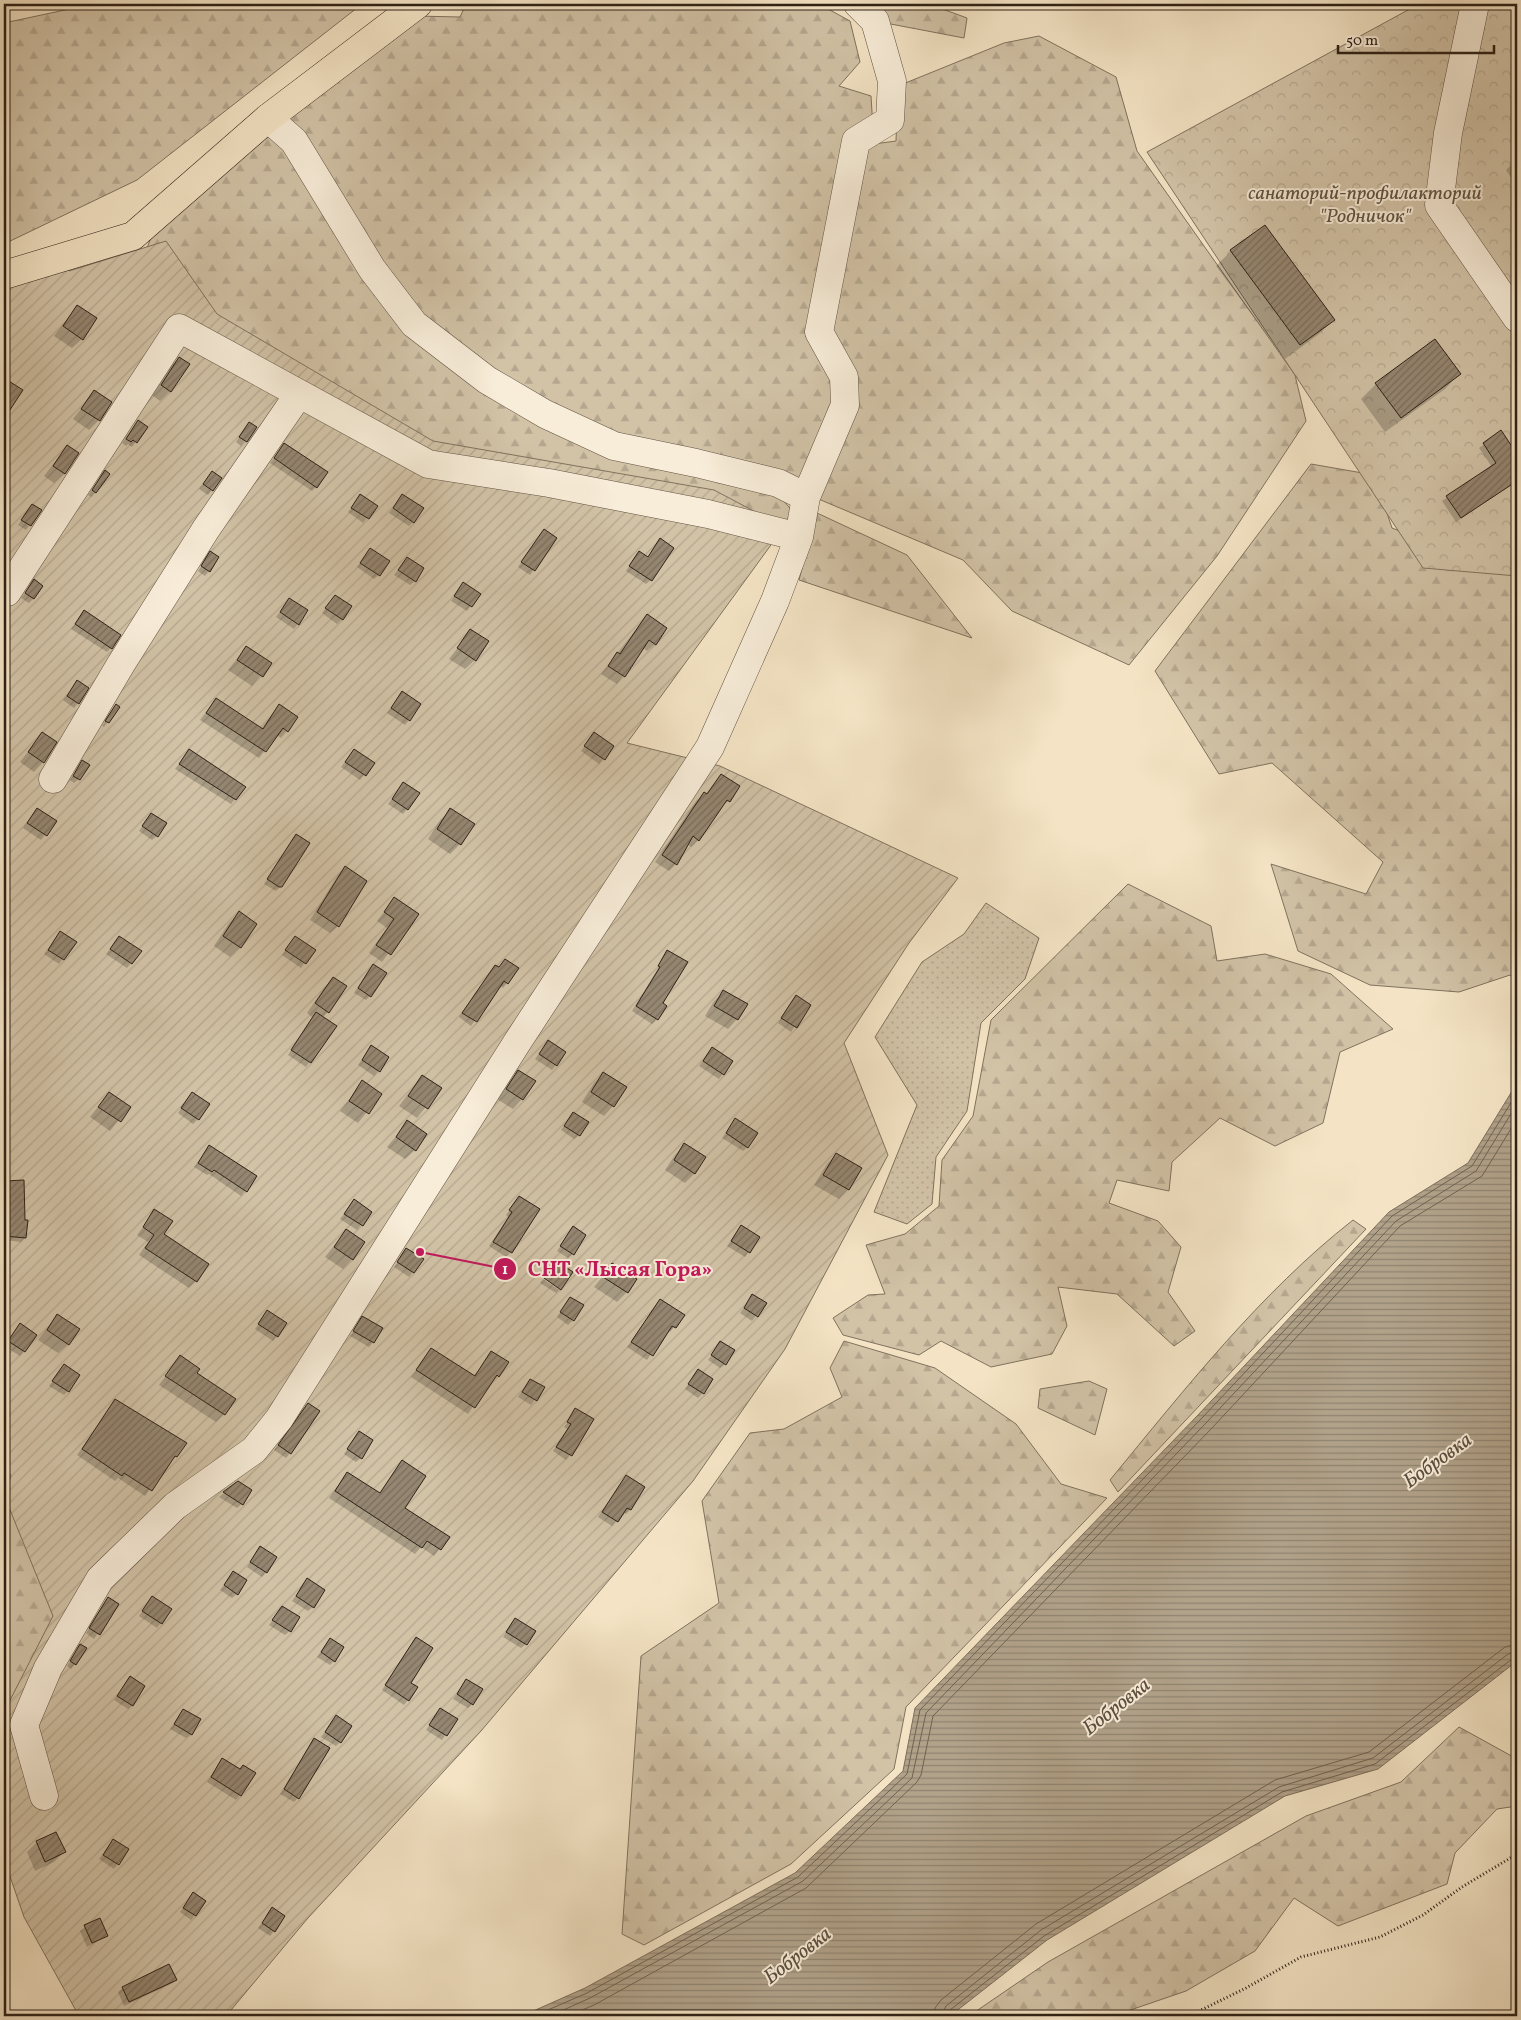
<svg xmlns="http://www.w3.org/2000/svg" width="1521" height="2020" font-family="Vollkorn,serif">
	<style>
		.grass { fill: url(#grass-dots); stroke: #80725e }
		.forest { fill: url(#forest-firs); stroke: #80725e }
		.park { fill: url(#park-crowns); stroke: #80725e }
		.garden { fill: url(#garden-furrows); stroke: #80725e }
		.water { fill: url(#water-rules); stroke: #7d6e5c }
		.shadow { fill: #0003 }
		.lines { fill: none; stroke-linecap: round; stroke-linejoin: round }
		.shore { stroke: #706250; stroke-width: 1 }
		.building { fill: url(#building-hatch); stroke: #2e2116 }
		.minor-casing { stroke: #605242; stroke-width: 29 }
		.major-casing { stroke: #2e2116; stroke-width: 29 }
		.path { stroke: #2e2116; stroke-width: 3; stroke-dasharray: 1 2.5; stroke-linecap: butt }
		.minor { stroke: #f8edd9; stroke-width: 28 }
		.major { stroke: #f4e4c5; stroke-width: 28 }
		.labels { text-anchor: middle; dominant-baseline: central; stroke-width: 4; stroke-linejoin: round; paint-order: stroke }
		.park-label { font-size: 20px; font-style: italic; fill: #5f5242; stroke: #f8edd9 }
		.water-label { font-size: 21px; font-style: italic; fill: #5c4e3f; stroke: #f8edd9 }
		.leader { fill: none; stroke: #c2185b; stroke-width: 2 }
		.callout-dot { fill: #c2185b; stroke: #f8edd9; stroke-width: 2 }
		.mark-label { font-size: 15px; text-anchor: middle; font-weight: bold; fill: #fff }
		.callout-label { font-size: 21px; text-anchor: middle; font-weight: bold; fill: #c2185b; stroke: #f8edd9; stroke-width: 4; stroke-linejoin: round; paint-order: stroke }
	</style>
	<defs>
		<pattern id="grass-dots" width="8" height="8" patternUnits="userSpaceOnUse" patternTransform="scale(1.25)"><rect width="8" height="8" fill="#d2c3a7"/><path d="M2 2h.1M6 6h.1" fill="none" stroke="#b5a78f" stroke-width="1.8" stroke-linecap="round"/></pattern>
		<pattern id="forest-firs" width="22" height="20" patternUnits="userSpaceOnUse" patternTransform="scale(1.25)"><rect width="22" height="20" fill="#d2c3a7"/><path d="M5 1l3.5 6h-7zM16 11l3.5 6h-7z" fill="#b5a78f"/></pattern>
		<pattern id="park-crowns" width="20" height="18" patternUnits="userSpaceOnUse" patternTransform="scale(1.25)"><rect width="20" height="18" fill="#d2c3a7"/><path d="M2 6a3 3 0 1 1 6 0M12 15a3 3 0 1 1 6 0" fill="none" stroke="#b5a78f"/></pattern>
		<pattern id="garden-furrows" width="10" height="10" patternUnits="userSpaceOnUse" patternTransform="scale(1.25)"><rect width="10" height="10" fill="#d2c3a7"/><path d="M-1 1l2-2M0 10L10 0M9 11l2-2" fill="none" stroke="#b5a78f"/></pattern>
		<pattern id="water-rules" width="6" height="5" patternUnits="userSpaceOnUse" patternTransform="scale(1.25)"><rect width="6" height="5" fill="#b1a28a"/><path d="M0 2.5h6" fill="none" stroke="#908470"/></pattern>
		<pattern id="building-hatch" width="6" height="6" patternUnits="userSpaceOnUse" patternTransform="scale(1.25)"><rect width="6" height="6" fill="#958671"/><path d="M-1 1l2-2M0 6l6-6M5 7l2-2" fill="none" stroke="#7a6d5c"/></pattern>
	</defs>
	<rect width="100%" height="100%" fill="#f4e4c5"/>
	<filter id="stains"><feTurbulence type="fractalNoise" baseFrequency=".004" numOctaves="4"/><feColorMatrix values="0 0 0 0 .2 0 0 0 0 .09 0 0 0 0 .02 0 0 0 .5 -.17"/></filter>
	<radialGradient id="worn" r=".72"><stop offset=".6" stop-color="#630" stop-opacity="0"/><stop offset="1" stop-color="#630" stop-opacity=".3"/></radialGradient>
	<path class="grass" d="M986 903 1039 938 1025 979 981 1023 967 1111 936 1157 932 1204 907 1224 874 1212 917 1105 875 1037 922 962 964 934Z"/>
	<path class="forest" d="M93 4H362L137 180 4 244V23Z
		M466 4H819L850 21 860 62 839 86 871 96 874 144 896 141 898 86 1004 43 1039 36 1116 77 1137 151 1295 375 1306 421 1217 556 1129 665 1012 611 963 560 764 476 605 440 501 386 408 312 286 115 415 16 460 17Z
		M875 4H929L967 18 964 38 875 21Z
		M267 125 293 150 361 268 523 411 772 487 794 513 780 526 448 462 138 269 167 200Z
		M1311 464 1374 475 1392 528 1499 570 1517 548V980L1510 975 1459 992 1370 985 1298 951 1271 864 1366 894 1383 862 1272 763 1219 774 1155 671Z
		M817 513 907 555 972 638 799 580Z
		M1128 884 1211 926 1217 961 1265 954 1331 974 1393 1029 1340 1052 1323 1123 1275 1146 1220 1118 1172 1162 1169 1191 1117 1180 1109 1203 1158 1221 1181 1247 1168 1292 1195 1331 1174 1346 1117 1294 1058 1287 1067 1326 1052 1354 991 1367 941 1341 919 1355 843 1335 833 1318 868 1295 885 1294 866 1245 905 1234 939 1206 942 1160 973 1116 991 1020Z
		M1353 1220 1366 1229 1118 1492 1110 1480C1185 1389 1260 1293 1353 1220Z
		M844 1341 935 1368 1016 1424 1061 1484 1107 1498 906 1707 894 1769 791 1864 644 1945 622 1934 641 1656 719 1603 702 1501 750 1433 784 1429 842 1397 830 1368Z
		M1089 1381 1107 1389 1095 1435 1038 1408 1040 1389Z
		M4 1505 16 1507 63 1607 4 1729Z
		M1459 1727 1517 1759V1806L1497 1809 1455 1853 1447 1884 1338 1926 1294 1898 1255 1951 1186 1991 1113 2016H969L1048 1962 1306 1816 1401 1782Z"/>
	<path class="park" d="M1419 4H1517V576L1423 568 1147 152Z"/>
	<path class="garden" d="M166 241 217 314 433 441 714 490 784 527 627 743 720 766 958 878 909 943 844 1043 888 1155 785 1349 693 1481 481 1731 308 1918 226 2016H79L24 1917 4 1859V1712L53 1616 4 1495 11 1476 4 1464V292L10 289 12 279 61 263 69 271Z"/>
	<path class="water" d="M1517 1083V1661L1378 1769 1285 1796 1047 1940 950 2016H522L585 1988 795 1873 903 1771 915 1708 1198 1415 1389 1212 1468 1163Z"/>
	<path class="shadow" d="M1517 159V187L1506 170Z
		M1231 251 1333 320 1319 334 1285 359 1216 266Z
		M77 306 82 339 72 348 54 336Z
		M179 359 170 391 160 401 152 395 169 368Z
		M1459 374 1445 389 1385 432 1361 399 1376 384Z
		M95 391 111 402 99 420 89 430 73 419Z
		M138 422 146 427 132 447 128 444 126 446 122 443Z
		M249 423 255 428 241 446 236 442Z
		M1501 432 1517 456V481L1456 522 1442 501 1492 467 1479 448Z
		M284 445 316 487 312 491 270 463Z
		M67 446 77 453 64 473 54 483 44 476Z
		M105 472 95 492 91 497 88 495Z
		M212 472V490L208 495 199 489Z
		M361 495 376 506 363 523 348 512Z
		M403 495 413 522 409 526 389 513Z
		M32 505 40 511 26 530 18 525Z
		M544 531 556 538 530 575 518 567Z
		M656 544 651 580 646 584 626 571 635 557 647 558Z
		M370 549 379 575 374 579 357 567Z
		M211 553 209 571 205 576 198 571Z
		M407 558 415 581 410 585 394 575Z
		M34 581 33 599 29 603 21 598Z
		M463 584 479 594 467 611 451 601Z
		M335 596 342 619 337 624 322 613Z
		M289 599 298 624 294 629 276 617Z
		M84 612 111 648 107 652 71 629Z
		M647 615 655 644 647 651 643 648 617 684 601 674Z
		M471 631 475 660 465 669 449 659Z
		M246 648 270 664 252 686 228 670Z
		M77 682 78 703 74 708 63 700Z
		M402 693 409 720 405 725 387 713Z
		M216 699 261 729 279 705 287 731 281 738 277 735 259 758 200 720Z
		M116 705 119 707 104 727 102 726Z
		M594 733 613 746 599 764 581 751Z
		M42 734 43 762 34 772 20 762Z
		M354 750 373 763 360 780 341 767Z
		M189 751 235 799 231 804 175 769Z
		M83 761 79 779 74 783 70 780Z
		M721 775 729 801 720 807 698 840 691 847 687 844 676 864 669 871 655 862 696 801 704 794 706 795Z
		M403 784 407 809 403 814 388 804Z
		M37 809 55 822 41 840 23 828Z
		M451 810 460 844 450 854 428 839 441 819Z
		M151 814 157 836 152 840 139 831Z
		M297 835 281 886 276 891 264 884Z
		M345 868 338 926 330 933 310 920 338 875Z
		M394 899 417 914 382 962 369 953 387 928 377 921Z
		M239 913 255 924 240 947 230 957 214 946 229 923Z
		M60 933 75 942 59 964 44 954Z
		M119 937 131 963 127 968 106 954Z
		M295 937 314 950 301 968 282 955Z
		M668 952 661 1003 657 1019 652 1024 632 1011Z
		M499 968 507 983 503 988 500 985 471 1026 459 1017 491 971Z
		M369 970 370 996 366 1000 354 993Z
		M333 978 328 1012 322 1018 335 1026 306 1067 288 1055 312 1017 307 1013 324 988Z
		M724 992 737 1019 728 1029 705 1016 714 1001Z
		M792 1001 809 1005 791 1032 778 1023Z
		M548 1042 556 1065 552 1070 535 1059Z
		M371 1047 388 1058 374 1076 358 1065Z
		M712 1048 723 1074 719 1079 699 1066Z
		M519 1071 522 1099 513 1109 497 1099 509 1081Z
		M604 1073 613 1106 604 1116 582 1102 594 1083Z
		M422 1076 440 1089 417 1118 399 1106Z
		M363 1082 381 1094 358 1123 340 1111Z
		M109 1093 129 1107 110 1131 90 1117Z
		M188 1098 198 1119 193 1124 178 1113Z
		M573 1113 579 1135 574 1139 561 1130Z
		M735 1120 748 1147 743 1151 722 1138Z
		M408 1122 415 1150 405 1159 387 1147Z
		M684 1145 695 1173 685 1183 665 1170 675 1155Z
		M209 1147 256 1176 241 1196 209 1174 207 1175 194 1167Z
		M836 1154 848 1189 839 1199 814 1185 827 1164Z
		M6 1182 25 1237 21 1242 4 1240V1184Z
		M519 1197 538 1209 506 1257 489 1246 508 1217 506 1215Z
		M354 1201 371 1212 357 1230 340 1219Z
		M155 1211 162 1235 196 1281 189 1288 139 1255 148 1242 137 1235Z
		M741 1227 758 1238 745 1257 727 1246Z
		M573 1228V1254L568 1258 557 1251Z
		M346 1231 352 1259 343 1269 325 1257Z
		M407 1249 413 1272 409 1277 394 1267Z
		M612 1265 627 1292 617 1302 594 1287Z
		M543 1279 559 1290 556 1293 540 1283Z
		M753 1296 765 1303 752 1321 740 1313Z
		M570 1298 573 1320 568 1325 557 1317Z
		M267 1312 277 1336 273 1341 255 1329Z
		M57 1315 68 1344 58 1353 38 1340Z
		M683 1315 670 1332 668 1330 647 1360 627 1347 640 1330Z
		M363 1318 373 1342 369 1347 350 1336Z
		M20 1325 35 1335 20 1356 4 1346Z
		M721 1342 725 1364 720 1368 708 1360Z
		M431 1350 473 1377 491 1353 498 1376 490 1382 468 1414 411 1377Z
		M180 1357 195 1374 224 1414 216 1422 159 1385Z
		M64 1365 68 1391 64 1395 49 1386Z
		M698 1371 703 1393 698 1398 685 1389Z
		M530 1380 543 1388 531 1405 518 1397Z
		M115 1401 176 1457 169 1462 145 1496 118 1478 115 1481 77 1455Z
		M308 1405 290 1453 286 1458 274 1450Z
		M576 1410 592 1419 566 1460 553 1451 567 1429 564 1427Z
		M359 1433 361 1458 356 1462 344 1454Z
		M402 1462 403 1508 448 1537 434 1556 421 1547 415 1554 329 1498 347 1473 379 1494Z
		M626 1477 644 1488 630 1510 626 1514 623 1512 612 1526 598 1517Z
		M238 1482 242 1504 237 1508 219 1497Z
		M260 1548 266 1572 262 1577 247 1567Z
		M233 1573 237 1594 232 1598 220 1590Z
		M307 1580 313 1607 308 1611 292 1601Z
		M152 1597 161 1623 157 1628 139 1616Z
		M108 1599 117 1605 94 1639 86 1633Z
		M282 1607 290 1631 285 1635 269 1625Z
		M515 1619 526 1644 521 1648 503 1637Z
		M330 1639 334 1661 330 1665 317 1657Z
		M412 1644 408 1700 404 1705 382 1690Z
		M80 1645 75 1664 71 1669 67 1666Z
		M130 1678 132 1705 128 1709 114 1700Z
		M467 1681 472 1704 468 1708 453 1699Z
		M184 1710 191 1734 186 1738 170 1729Z
		M440 1710 456 1720 442 1740 426 1730Z
		M336 1717 340 1742 336 1746 321 1737Z
		M314 1739 298 1798 294 1802 280 1794Z
		M222 1760 240 1795 236 1800 207 1782Z
		M56 1833 64 1852 54 1862 35 1871 27 1852 37 1842Z
		M113 1840 118 1864 114 1869 99 1859Z
		M193 1894 195 1915 191 1920 180 1912Z
		M272 1909 274 1931 270 1936 258 1928Z
		M99 1919 107 1936 87 1947 80 1931Z
		M176 1980 171 1984 124 2006 118 1992 123 1988Z"/>
	<g class="lines">
		<path class="shore" d="M534 2016 587 1993 798 1877 907 1774 920 1710 1202 1418 1392 1216 1472 1166 1517 1093
			M550 2016 590 1998 803 1881 912 1778 926 1713 1206 1423 1396 1221 1476 1171 1517 1104
			M568 2016 594 2005 806 1888 917 1782 921 1775 933 1716 1212 1428 1400 1226 1482 1176 1517 1119
			M934 2016 935 2008 941 2000 1036 1924 1275 1780 1369 1752 1505 1647 1517 1644
			M941 2016 946 2006 1041 1930 1279 1787 1373 1758 1508 1654 1517 1651
			M948 2016 950 2010 1044 1936 1282 1792 1375 1764 1512 1659 1517 1658"/>
	</g>
	<path class="building" d="M1265 225 1335 320 1300 345 1230 250Z
		M77 305 97 318 83 340 63 326Z
		M1435 339 1461 374 1401 418 1375 383Z
		M179 357 190 364 171 392 161 385Z
		M4 378 23 390 4 419Z
		M94 390 112 402 100 421 81 409Z
		M138 420 148 427 137 443 133 440 131 442 126 439Z
		M249 422 257 427 247 442 239 437Z
		M1501 430 1517 454V481L1461 518 1446 496 1496 463 1483 443Z
		M284 443 328 472 317 488 274 458Z
		M67 445 79 453 65 474 53 466Z
		M105 470 110 474 96 493 92 490Z
		M212 471 222 478 213 491 203 484Z
		M360 494 378 506 369 519 351 508Z
		M402 494 424 508 414 523 393 508Z
		M32 504 42 510 31 526 21 520Z
		M544 529 557 538 535 571 521 562Z
		M660 538 674 548 652 581 629 566 639 551 648 557Z
		M370 548 390 561 380 576 360 563Z
		M210 551 219 557 210 572 201 566Z
		M407 557 424 568 416 582 398 570Z
		M34 579 43 586 34 599 25 593Z
		M463 582 481 594 472 607 454 596Z
		M335 595 352 606 343 620 325 608Z
		M289 598 308 610 299 625 280 612Z
		M84 610 121 635 112 649 75 624Z
		M647 614 667 628 656 645 649 640 625 677 608 666 617 652 620 654Z
		M470 629 489 641 476 661 457 648Z
		M246 646 272 663 263 677 237 660Z
		M77 680 89 688 79 704 67 696Z
		M402 691 421 704 410 721 391 708Z
		M216 698 263 729 279 704 298 717 288 732 283 728 266 752 206 713Z
		M116 704 120 707 109 723 105 721Z
		M42 732 57 742 44 763 28 752Z
		M594 732 614 746 605 760 584 746Z
		M189 749 246 787 236 800 179 764Z
		M354 749 375 763 366 776 345 762Z
		M82 760 90 765 80 780 73 776Z
		M721 774 740 786 730 802 727 800 699 841 693 836 677 865 662 855 704 792 707 794Z
		M403 782 420 793 408 810 392 799Z
		M37 808 57 821 47 836 27 823Z
		M450 808 475 824 461 845 437 829Z
		M151 813 167 823 158 837 142 826Z
		M296 834 310 843 282 887H279L267 879Z
		M345 866 367 881 339 927 317 912Z
		M394 897 419 914 391 955 376 945 394 919 384 912Z
		M239 911 257 924 241 948 223 936Z
		M60 931 77 942 64 960 48 950Z
		M119 936 142 951 132 964 110 949Z
		M295 936 316 950 306 964 285 950Z
		M667 950 688 962 663 1003 667 1006 658 1020 636 1006 660 967 658 966Z
		M505 959 519 968 508 984 504 981 477 1022 462 1013 495 965 499 967Z
		M373 964 387 973 371 997 358 988Z
		M333 977 347 986 329 1013 315 1003Z
		M723 990 748 1004 738 1020 714 1006Z
		M796 995 811 1005 797 1028 781 1018Z
		M316 1012 337 1026 311 1063 291 1050Z
		M548 1040 566 1052 557 1066 539 1054Z
		M371 1045 389 1057 380 1072 362 1060Z
		M712 1047 733 1061 724 1075 703 1061Z
		M518 1070 536 1081 523 1100 506 1089Z
		M603 1072 627 1087 614 1107 591 1092Z
		M422 1075 442 1088 428 1109 408 1096Z
		M362 1080 382 1094 369 1114 349 1101Z
		M109 1092 131 1107 121 1122 98 1107Z
		M192 1092 210 1104 199 1120 181 1108Z
		M573 1112 589 1122 580 1136 564 1126Z
		M735 1118 758 1133 748 1148 726 1133Z
		M407 1120 427 1134 416 1151 396 1137Z
		M684 1143 706 1157 695 1174 674 1160Z
		M209 1145 257 1176 247 1192 214 1170 212 1172 198 1163Z
		M836 1153 862 1168 849 1190 823 1175Z
		M24 1180 25 1220H28L26 1238 4 1236 5 1181Z
		M519 1196 540 1209 512 1253 493 1242 512 1212 509 1210Z
		M354 1199 372 1212 363 1226 344 1214Z
		M154 1209 173 1221 164 1234 209 1264 197 1282 145 1248 154 1235 143 1227Z
		M741 1225 760 1237 750 1253 731 1241Z
		M573 1226 586 1235 574 1255 560 1246Z
		M346 1229 365 1242 353 1260 334 1247Z
		M406 1248 424 1259 414 1273 397 1262Z
		M555 1260 573 1272 561 1290 544 1278Z
		M612 1263 637 1279 628 1293 603 1277Z
		M752 1294 767 1303 758 1317 744 1308Z
		M570 1297 584 1305 574 1321 560 1312Z
		M660 1299 685 1315 676 1328 672 1326 653 1356 631 1342Z
		M267 1310 287 1323 278 1337 258 1324Z
		M57 1314 80 1329 69 1345 47 1330Z
		M362 1316 383 1328 374 1343 353 1331Z
		M20 1323 37 1335 25 1352 8 1341Z
		M720 1341 735 1350 726 1365 711 1355Z
		M431 1348 475 1376 491 1351 509 1362 499 1377 497 1375 475 1408 416 1370Z
		M180 1355 200 1369 197 1373 236 1399 225 1415 165 1376Z
		M64 1364 80 1375 69 1392 52 1381Z
		M698 1369 713 1379 704 1394 688 1384Z
		M530 1379 545 1387 537 1401 522 1392Z
		M115 1399 187 1443 177 1457 175 1456 152 1491 124 1473 122 1476 82 1449Z
		M308 1403 320 1411 291 1454 278 1445Z
		M575 1408 594 1419 572 1456 556 1447 571 1424 567 1422Z
		M359 1431 373 1440 362 1459 347 1449Z
		M402 1460 426 1476 405 1508 450 1537 441 1550 427 1541 422 1548 335 1491 347 1472 380 1493Z
		M626 1475 645 1487 631 1510 627 1508 618 1522 602 1512Z
		M238 1481 252 1490 243 1505 223 1492Z
		M260 1546 277 1557 267 1573 250 1562Z
		M233 1571 247 1580 238 1595 224 1585Z
		M307 1578 325 1590 314 1608 296 1596Z
		M152 1596 172 1609 162 1624 142 1611Z
		M108 1597 119 1604 100 1635 89 1628Z
		M282 1606 300 1617 291 1632 272 1620Z
		M515 1618 536 1631 527 1645 506 1632Z
		M416 1637 433 1648 411 1683 418 1687 409 1701 385 1685Z
		M330 1638 344 1647 335 1662 321 1652Z
		M80 1644 87 1648 76 1665 70 1661Z
		M130 1676 145 1686 133 1706 117 1696Z
		M466 1679 483 1689 473 1705 457 1694Z
		M440 1708 458 1719 447 1736 429 1725Z
		M183 1709 201 1719 192 1735 174 1724Z
		M336 1715 352 1726 341 1743 325 1732Z
		M314 1738 330 1748 299 1799 284 1789Z
		M222 1758 240 1769 243 1765 256 1773 241 1796 211 1777Z
		M56 1832 66 1852 45 1862 36 1841Z
		M113 1839 129 1849 119 1865 103 1855Z
		M193 1892 206 1901 196 1916 183 1908Z
		M272 1907 285 1916 275 1932 262 1923Z
		M100 1918 108 1936 92 1943 84 1925Z
		M169 1964 177 1980 129 2002 122 1987Z"/>
	<g class="lines">
		<g class="minor-casing">
			<path id="minor" d="M1475 4 1448 133 1439 205 1517 318
				M806 497 845 405 844 377 819 332 856 141 890 120 892 81 875 21 858 4
				M7 592 179 328 428 464 549 483 708 514 799 537
				M53 779 121 664 206 529 299 394
				M44 1796 24 1725 48 1668 100 1579 175 1506 254 1450 279 1419 518 1041 710 747 775 601 799 537 806 497 778 483 696 463 614 446 545 414 487 380 414 324 372 269 294 141 268 118"/>
		</g>
		<g class="major-casing">
			<path id="major" d="M4 275 133 236 268 118 418 4"/>
		</g>
		<path class="path" d="M1189 2016 1246 1988 1301 1957 1380 1937 1423 1915 1462 1887 1517 1854"/>
		<use href="#minor" class="minor"/>
		<use href="#major" class="major"/>
	</g>
	<g class="labels">
		<g class="park-label">
			<text x="1365" y="194">санаторий-профилакторий<tspan x="1365" dy="23">"Родничок"</tspan></text>
		</g>
		<g class="water-label">
			<text transform="translate(1438 1461) rotate(-36)">Бобровка</text>
			<text transform="translate(1117 1707) rotate(-38)">Бобровка</text>
			<text transform="translate(798 1956) rotate(-38)">Бобровка</text>
		</g>
	</g>
	<path class="leader" d="M420 1252L505 1269"/>
	<g class="callout-dot">
		<circle cx="420" cy="1252" r="5"/>
		<circle cx="505" cy="1269" r="12"/>
	</g>
	<g class="mark-label">
		<text x="505" y="1274">1</text>
	</g>
	<g class="callout-label">
		<text x="620" y="1276">СНТ «Лысая Гора»</text>
	</g>
	<rect width="1521" height="2020" fill="none" stroke="#f4e4c5" stroke-width="20"/>
	<rect x="5" y="5" width="1511" height="2010" fill="none" stroke="#2e2116" stroke-width="2.5"/>
	<rect x="10" y="10" width="1501" height="2000" fill="none" stroke="#2e2116"/>
	<path d="M1338 45v8h156v-8" fill="none" stroke="#2e2116" stroke-width="2.5"/>
	<text x="1346" y="45" font-size="15" fill="#2e2116" stroke="#f8edd9" stroke-width="4" paint-order="stroke">50 m</text>
	<rect width="100%" height="100%" filter="url(#stains)"/>
	<rect width="100%" height="100%" fill="url(#worn)"/>
</svg>
